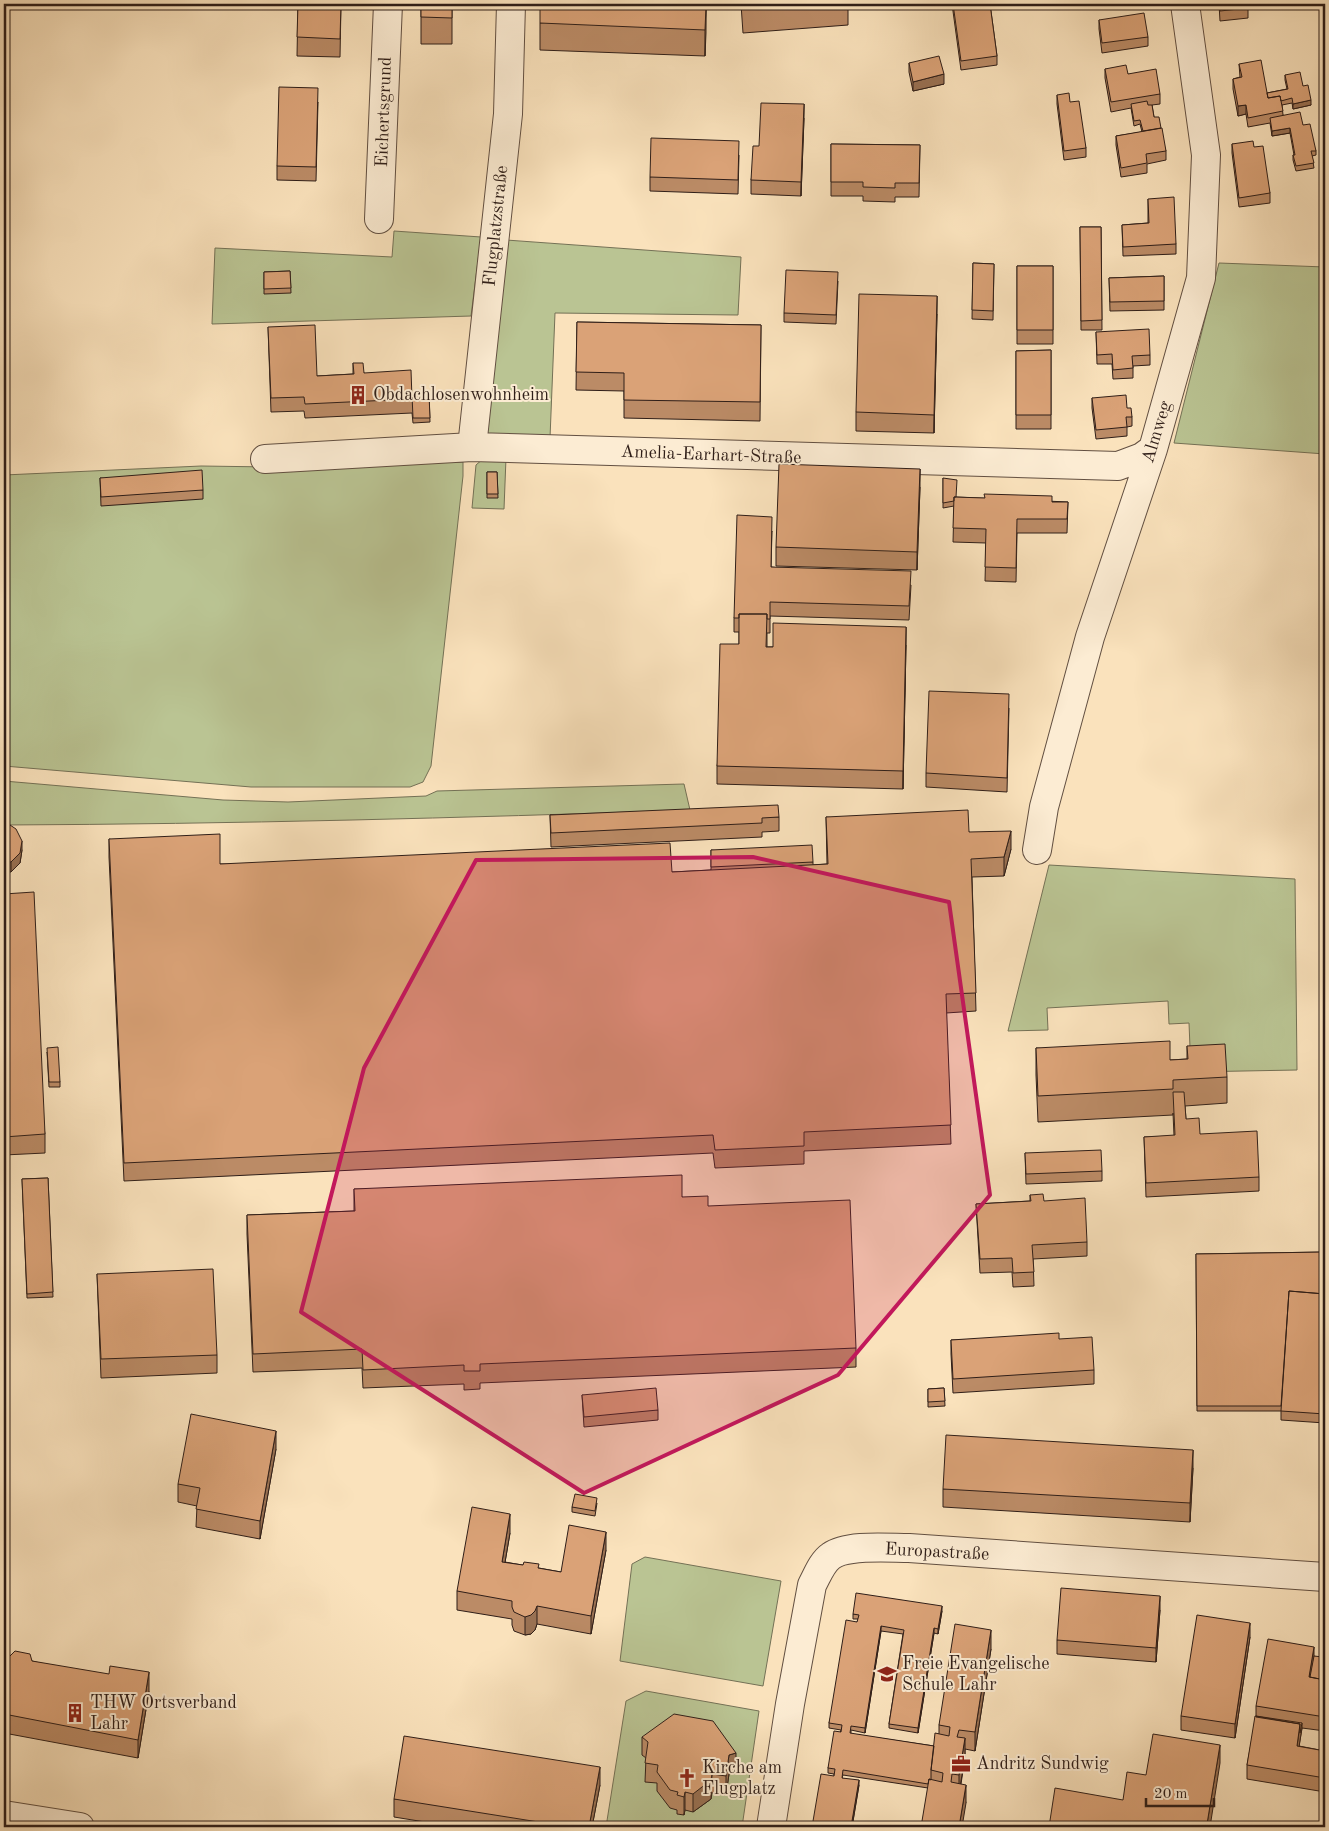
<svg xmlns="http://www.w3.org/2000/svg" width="1329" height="1831" font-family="'Old Standard TT',serif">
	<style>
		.green { fill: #bac493; stroke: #747156 }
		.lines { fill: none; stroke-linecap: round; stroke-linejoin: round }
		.minor-casing { stroke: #624f41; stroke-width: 30 }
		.minor { stroke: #fcecd3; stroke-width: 28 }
		.wall { fill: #bb8b66; stroke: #2f1e18 }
		.shaded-wall { fill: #997153; stroke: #2f1e18 }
		.building { fill: #daa277; stroke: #2f1e18 }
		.marked { fill: #c2185b; fill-opacity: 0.2; stroke: #c2185b; stroke-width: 4; stroke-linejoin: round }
		.labels { text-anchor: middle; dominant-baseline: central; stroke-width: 4; stroke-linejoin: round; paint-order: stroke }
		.street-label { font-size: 18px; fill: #2f1e18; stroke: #fcecd3 }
		.poi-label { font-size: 18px; fill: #2f1e18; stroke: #fcecd3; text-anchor: start }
	</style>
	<rect width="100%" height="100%" fill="#fae2bc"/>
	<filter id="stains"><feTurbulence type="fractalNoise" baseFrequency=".004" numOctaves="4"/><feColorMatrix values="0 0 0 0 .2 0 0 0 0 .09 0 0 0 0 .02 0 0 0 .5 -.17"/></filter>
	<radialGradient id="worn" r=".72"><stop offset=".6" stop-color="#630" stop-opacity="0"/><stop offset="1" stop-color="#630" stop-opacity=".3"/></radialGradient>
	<path class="green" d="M394 231 481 237 471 316 212 324 215 248 392 257Z
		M506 240 741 257 738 315 555 313 550 438 481 437Z
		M1219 263 1325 267V454L1174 443Z
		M484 458H506L504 509 472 508 476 465Z
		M463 462V476L431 766 423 782 410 787H251L4 766V475L201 466 271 467Z
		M4 781 223 800 288 802 426 796 437 791 684 784 690 810C461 818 233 824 4 825Z
		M1049 865 1295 879 1297 1070 1191 1072 1189 1023 1169 1024 1168 1001 1047 1008 1048 1030 1008 1031Z
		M645 1557 781 1581 763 1686 620 1661 632 1564Z
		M646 1691 759 1711 742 1827H606L626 1701Z"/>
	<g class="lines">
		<g class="minor-casing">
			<path id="minor" d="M379 219 388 4
				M472 447 508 114 511 4
				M265 459 472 447 1118 466 1142 457 1153 449
				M1037 850 1044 807 1090 637 1153 449 1201 278 1206 155 1185 4
				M4 1815 80 1827
				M771 1827 790 1704 812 1585C817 1576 822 1562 831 1556 847 1544 889 1548 909 1548L1325 1577"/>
		</g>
		<use href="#minor" class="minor"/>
	</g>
	<path class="wall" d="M298 4H341L340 57 297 56Z
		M421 4H452V44H421Z
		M741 4H848V25L743 33Z
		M952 4H990L997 56V65L961 70Z
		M1219 4H1248V18L1220 21Z
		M706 6 705 56 540 50V23Z
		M1099 20 1148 37V46L1102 53 1099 29Z
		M909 63 944 84 913 91 909 72Z
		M1239 64 1267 93 1287 89 1285 80V75L1303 86 1311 105 1293 109 1292 103 1282 105 1283 115 1303 125 1316 151V155L1312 156 1314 168 1296 171 1293 160V155H1294L1290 133 1272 136 1270 123 1248 127 1246 114 1238 116 1233 89V79L1240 77Z
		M1105 69 1128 74 1160 94V104L1152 105 1154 117 1166 151V160L1147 164V173L1121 177 1116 145V136L1142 132 1140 124 1134 126 1131 108 1111 112 1105 78Z
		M1057 95 1070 102 1086 148V157L1064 160 1057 104Z
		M318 102 316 181 277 180V166Z
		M804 118 801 196 751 194V180L759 146Z
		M831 144 920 145 919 197H895V202L863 201V196H831Z
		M1232 144 1254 147 1270 193V203L1239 207 1232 153Z
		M739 155 738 194 650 191V177Z
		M1148 199 1176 244V254L1123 256 1122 225 1148 223Z
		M1080 227H1101L1102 330H1081Z
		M973 263 994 264 993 320 972 319Z
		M1017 266H1053V344H1017Z
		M290 271 291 293 264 294V272Z
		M1164 276V310L1110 311 1109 278Z
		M838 281 836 324 784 322V313Z
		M937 314 934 433 856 431V412Z
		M577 322 761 325 760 421 624 418V391L576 390Z
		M268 327 317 376 353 374V363L364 373 412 395 429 394 430 422 413 423 412 413 305 418 304 411 271 412Z
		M1096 332 1150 355V365L1133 366V378L1113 379 1112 364H1097Z
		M1051 350V429H1016V351Z
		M1092 398 1127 408 1132 417V426L1127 427V436L1096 439 1092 408Z
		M487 472H497L498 498H487Z
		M100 478 203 490V499L101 506Z
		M943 478 956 497 1068 502 1067 533H1017L1016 582 985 581 986 543 953 542 954 506 943 508Z
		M920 487 917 570 776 566V547Z
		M772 531 771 567 911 585 909 620 770 616V633H767V647L906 645 903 789 717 784V766L739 644V632H734V618Z
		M1009 708 1007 792 926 787V773Z
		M550 815 779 817V831L762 832V837L551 847Z
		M826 817 969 832 1011 849 1004 876 972 877 976 1011 946 1013 951 1144 804 1151V1164L715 1168 713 1153 124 1181 109 857V839L220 864 672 872 711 870V850L813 862V865L827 864Z
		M4 825 22 850 20 863 11 872 4 873Z
		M4 894 45 1134V1153L4 1155Z
		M1187 1046 1227 1077V1103L1185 1106 1186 1119 1200 1134 1259 1177V1191L1146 1197 1144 1137 1174 1136 1173 1113V1115L1038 1122 1036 1075V1048L1170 1060 1187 1059Z
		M47 1052 60 1082V1087H49Z
		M1025 1153 1102 1171V1181L1026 1184Z
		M48 1178 53 1297 27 1298 22 1179Z
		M354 1189 682 1197 708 1206 856 1348V1367L480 1383V1389L464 1390V1384L363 1388 362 1368 253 1372 247 1234V1215L354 1211Z
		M1030 1195 1044 1201 1087 1242V1256L1033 1259 1034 1286 1013 1287 1012 1272 980 1273 976 1204 1030 1201Z
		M1325 1252V1423L1281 1420V1411H1197L1196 1254Z
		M97 1274 217 1355V1373L101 1378Z
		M1059 1339 1094 1370V1384L953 1393 951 1354V1340Z
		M944 1388 945 1406 928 1407V1389Z
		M582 1395 658 1410V1420L584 1427Z
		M276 1449 260 1539 196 1527 197 1506 178 1502V1484Z
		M1193 1468 1190 1522 943 1507V1489Z
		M597 1503 595 1516 572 1512V1507Z
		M510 1533 505 1562 561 1572 606 1550 591 1634 537 1624 535 1630 531 1634 525 1635 514 1631 512 1625V1619L457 1610V1591Z
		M1160 1610 1156 1662 1057 1654V1640Z
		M942 1611 938 1634 934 1633 918 1733 889 1728V1724L903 1634 881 1631 865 1733 851 1730V1734L934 1746 939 1733V1725L991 1649 975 1751 965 1749V1757L961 1784 966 1803 928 1788 843 1775 842 1778 859 1785 852 1827H812L834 1776V1774L828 1773V1768L841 1730 829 1728V1723L857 1622 858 1619H853V1614Z
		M1250 1637 1235 1738 1181 1730V1716Z
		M4 1656 32 1661 149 1691 138 1758 4 1733Z
		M1314 1656 1323 1662 1321 1679 1325 1680V1731L1302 1728 1299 1746 1325 1751V1792L1247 1779V1765L1256 1717V1706Z
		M642 1737 736 1772 729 1774 726 1795 712 1793 711 1799 693 1812 685 1810 684 1815 677 1814V1810L670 1808 657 1791V1783L645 1782 646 1758 642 1755Z
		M600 1785 592 1827H456L394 1817V1799Z"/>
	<path class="shaded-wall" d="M904 4H920L904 7Z
		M706 6V33L705 56V30Z
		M944 74V84L913 91V82Z
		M1311 100V105L1293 109V104Z
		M804 104V118L801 196V182Z
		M1246 105V114L1238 116V106Z
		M1290 128V133L1272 136V131Z
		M937 296V314L934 433V415Z
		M920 469V487L917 570V552Z
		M906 627V645L903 789V771Z
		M1011 831V849L1004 876V857Z
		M22 841V850L20 863 11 872V862Z
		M276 1431V1449L260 1539V1521Z
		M1193 1450V1468L1190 1522V1503Z
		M510 1514V1533L502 1580V1562Z
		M606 1532V1550L591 1634V1616Z
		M1160 1596V1610L1156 1662V1648Z
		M537 1606V1624L535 1630 531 1634 525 1635V1617Z
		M942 1606V1611L938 1634V1629Z
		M1250 1623V1637L1235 1738V1724Z
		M881 1626V1631L865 1733V1728Z
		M934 1628V1633L918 1733V1728Z
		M991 1630V1649L975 1751V1732Z
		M1314 1647V1661L1310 1686 1309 1677Z
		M149 1672V1691L138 1758V1740Z
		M1302 1723V1728L1297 1760V1746L1300 1724Z
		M965 1738V1757L959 1793V1775Z
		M1220 1745V1763L1210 1827 1207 1824Z
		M736 1753V1772L729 1774 726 1795V1776L729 1755Z
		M600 1767V1785L592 1827H589Z
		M712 1774 711 1799 693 1812V1794Z
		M859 1780V1785L852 1827H851Z
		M966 1785V1803L962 1827H959Z
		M685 1792V1810L684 1815V1797Z"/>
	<path class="building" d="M298 4H341L340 39 297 37Z
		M421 4H452V18L421 17Z
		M540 4H648L706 6 705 30 540 23Z
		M743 4H776L743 6Z
		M953 4H990L997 56 961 61Z
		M1220 4H1248V8L1220 11Z
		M1144 13 1148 37 1102 43 1099 20Z
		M939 56 944 74 913 82 909 63Z
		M1261 60 1268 98 1280 96 1283 111 1248 118 1246 105 1238 106 1233 79 1242 77 1239 64Z
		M1126 65 1128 74 1156 69 1160 94 1111 102 1105 69Z
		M1300 72 1303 86 1308 85 1311 100 1293 104 1292 98 1281 101 1280 96 1268 98 1267 93 1288 89 1285 75Z
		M279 87 318 88 316 167 277 166Z
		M1069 93 1070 102 1079 101 1086 148 1064 151 1057 95Z
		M1147 101 1148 105H1152L1154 117H1159L1161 128 1143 131 1140 120 1134 121 1131 104Z
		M761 103 804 104 801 182 751 180 753 146H759Z
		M1300 112 1303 125 1310 124 1316 151H1311L1314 163 1296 166 1293 155H1295L1290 128 1272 131 1270 118Z
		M1162 128 1166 151 1146 154 1147 163 1121 168 1116 136Z
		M651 138 739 141 738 180 650 177Z
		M1253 141 1254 147 1263 146 1270 193 1239 198 1232 144Z
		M831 144 920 145 919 183H895V188L863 187V182H831Z
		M1174 197 1176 244 1123 247 1122 225 1149 223 1148 199Z
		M1080 227H1101L1102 320 1081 321Z
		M973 263 994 264 993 311 972 310Z
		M1017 266H1053V330H1017Z
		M786 270 838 272 836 315 784 313Z
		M290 271 291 288 264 289V272Z
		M1164 276V301L1110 302 1109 278Z
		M859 294 937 296 934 415 856 412Z
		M577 322 761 325 760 402 624 400V373L576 372Z
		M315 325 317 376 354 374 353 363H363L364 373 411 370 412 399 305 404 304 397 271 398 268 327Z
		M1149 329 1150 355 1132 356 1133 368 1113 370 1112 354 1097 355 1096 332Z
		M1051 350V415H1016V351Z
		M429 394 430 418H413L412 395Z
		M1126 395 1127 408H1131L1132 417H1126L1127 427 1096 430 1092 398Z
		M779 464 920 469 917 552 776 547Z
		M202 470 203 490 101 497 100 478Z
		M487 472H497L498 494H487Z
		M943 478 957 480 956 497H954V501L943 503Z
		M984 494 1052 496V502H1068L1067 519H1017L1016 568 985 567 986 529 953 528 954 497 985 498Z
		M737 515 772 517 771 567 911 571 909 606 770 602V619H767V614H739V618H734Z
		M739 614H767L766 647H773V623L906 627 903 771 717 766 720 644H739Z
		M929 691 1009 694 1007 778 926 773Z
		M778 805 779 817 762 818V823L551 833 550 815Z
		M968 810 969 832 1011 831 1004 857 971 859 976 993 946 994 951 1125 804 1132V1146L715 1150 713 1135 124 1163 109 839 220 834V864L670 843 672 872 828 864 826 817Z
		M4 825H10L16 829 22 841 20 853 11 862 4 863Z
		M812 845 813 862 711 867V850Z
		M34 892 45 1134 4 1137V894Z
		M1170 1041V1060L1188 1059 1187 1046 1225 1044 1227 1077 1173 1080V1089L1038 1096 1036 1048Z
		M58 1047 60 1082H49L47 1048Z
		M1173 1092H1184L1186 1119 1199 1118 1200 1134 1257 1131 1259 1177 1146 1183 1144 1137 1175 1135Z
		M1101 1150 1102 1171 1026 1174 1025 1153Z
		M682 1175V1197L708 1196V1206L850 1200 856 1348 480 1364V1371H464V1365L363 1370 362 1349 253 1354 247 1215 355 1211 354 1189Z
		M48 1178 53 1292 27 1294 22 1179Z
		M1043 1194 1044 1201 1085 1198 1087 1242 1032 1245 1034 1272 1013 1273 1012 1258 980 1259 976 1204 1031 1201 1030 1195Z
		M1325 1252V1294L1289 1291 1281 1406H1197L1196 1254Z
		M213 1269 217 1355 101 1359 97 1274Z
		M1289 1291 1325 1294V1414L1281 1411Z
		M1059 1333V1339L1092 1337 1094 1370 953 1379 951 1340Z
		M656 1388 658 1410 584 1417 582 1395Z
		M944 1388 945 1401 928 1402V1389Z
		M191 1414 276 1431 260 1521 196 1509 200 1488 178 1484Z
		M946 1435 1193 1450 1190 1503 943 1489Z
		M575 1494 597 1498 595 1511 572 1507Z
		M472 1507 510 1514 502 1562 523 1565 524 1562 539 1564 538 1568 561 1572 569 1525 606 1532 591 1616 537 1606 535 1611 531 1615 525 1617 514 1612 512 1607V1601L457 1591Z
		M1061 1588 1160 1596 1156 1648 1057 1640Z
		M856 1593 942 1606 938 1629 934 1628 918 1728 889 1724 904 1630 881 1626 865 1728 851 1726 850 1733 934 1746 931 1770V1780L929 1779 928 1784 843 1770 842 1778 859 1780 851 1827H812L821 1774 834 1776 835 1769 828 1768 834 1731 841 1732 842 1725 829 1723 846 1620 857 1622 859 1615 853 1614Z
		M1197 1615 1250 1623 1235 1724 1181 1716Z
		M955 1624 991 1630 975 1732 959 1730 957 1737 965 1738 959 1775 952 1774 951 1782 966 1785 959 1827H921L929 1779 942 1782 943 1773 931 1770 935 1733 949 1736 950 1727 939 1725Z
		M1268 1639 1314 1647 1309 1677 1325 1680V1717L1256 1706Z
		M15 1651 30 1654 32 1661 109 1674 110 1666 149 1672 138 1740 4 1714V1656L9 1657Z
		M1314 1656 1323 1657 1320 1679 1310 1677Z
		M674 1714 713 1721 736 1753 729 1755 726 1776 712 1774 711 1780 693 1794 685 1792 684 1797 677 1795 678 1792 670 1790 657 1772 658 1765 645 1763 648 1742 642 1737Z
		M1255 1716 1300 1724 1297 1746 1325 1751V1778L1247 1765Z
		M1256 1716 1302 1723 1300 1733V1724L1256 1717Z
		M1153 1734 1220 1745 1207 1824 1226 1827H1049L1055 1788 1123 1800 1127 1772 1146 1775Z
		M404 1736 600 1767 589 1827H570L394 1799Z"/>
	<path class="marked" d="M753 857 949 902 990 1195 838 1375 584 1493 301 1312 364 1068 476 860Z"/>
	<defs>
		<g id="building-bare" transform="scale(1.5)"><path d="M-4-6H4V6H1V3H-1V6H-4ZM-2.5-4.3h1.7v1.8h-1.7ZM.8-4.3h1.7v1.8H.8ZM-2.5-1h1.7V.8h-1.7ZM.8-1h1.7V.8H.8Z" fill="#8f2418" stroke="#fcecd3" stroke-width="2.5" paint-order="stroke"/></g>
		<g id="school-bare" transform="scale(1.5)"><path d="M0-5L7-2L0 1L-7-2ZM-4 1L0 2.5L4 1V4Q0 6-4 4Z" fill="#8f2418" stroke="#fcecd3" stroke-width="2.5" paint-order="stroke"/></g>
		<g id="office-bare" transform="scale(1.5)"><path d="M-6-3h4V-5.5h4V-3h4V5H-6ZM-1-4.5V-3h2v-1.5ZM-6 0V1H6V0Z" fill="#8f2418" stroke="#fcecd3" stroke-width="2.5" paint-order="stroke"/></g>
		<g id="church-bare" transform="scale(1.5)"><path d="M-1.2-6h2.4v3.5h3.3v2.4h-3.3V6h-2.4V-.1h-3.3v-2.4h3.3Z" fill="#8f2418" stroke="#fcecd3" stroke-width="2.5" paint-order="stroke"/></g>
	</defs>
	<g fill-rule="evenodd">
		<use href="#building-bare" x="358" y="395"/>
		<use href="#school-bare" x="887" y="1674"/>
		<use href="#building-bare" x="75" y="1713"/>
		<use href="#office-bare" x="961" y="1764"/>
		<use href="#church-bare" x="687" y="1778"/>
	</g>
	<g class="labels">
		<g class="street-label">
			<text transform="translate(384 112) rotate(-88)">Eichertsgrund</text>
			<text transform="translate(496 226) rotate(-84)">Flugplatzstraße</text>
			<text transform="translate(1157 432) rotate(-73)">Almweg</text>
			<text transform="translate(711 455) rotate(2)">Amelia-Earhart-Straße</text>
			<text transform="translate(937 1552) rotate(3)">Europastraße</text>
		</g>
		<g class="poi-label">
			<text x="373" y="395">Obdachlosenwohnheim</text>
			<text x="902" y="1664">Freie Evangelische<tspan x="902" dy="21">Schule Lahr</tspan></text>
			<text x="90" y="1703">THW Ortsverband<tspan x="90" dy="21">Lahr</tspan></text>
			<text x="976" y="1764">Andritz Sundwig</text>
			<text x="702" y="1768">Kirche am<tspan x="702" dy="21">Flugplatz</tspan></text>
		</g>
	</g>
	<rect width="1329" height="1831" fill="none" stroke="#fae2bc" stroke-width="20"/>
	<rect x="5" y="5" width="1319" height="1821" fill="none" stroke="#2f1e18" stroke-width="2.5"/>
	<rect x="10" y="10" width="1309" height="1811" fill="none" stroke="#2f1e18"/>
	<path d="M1146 1798v8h68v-8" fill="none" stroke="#2f1e18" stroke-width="2.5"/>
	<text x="1154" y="1798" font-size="15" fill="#2f1e18" stroke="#fcecd3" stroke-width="4" paint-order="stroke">20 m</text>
	<rect width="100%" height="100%" filter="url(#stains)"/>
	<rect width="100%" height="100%" fill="url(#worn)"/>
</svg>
